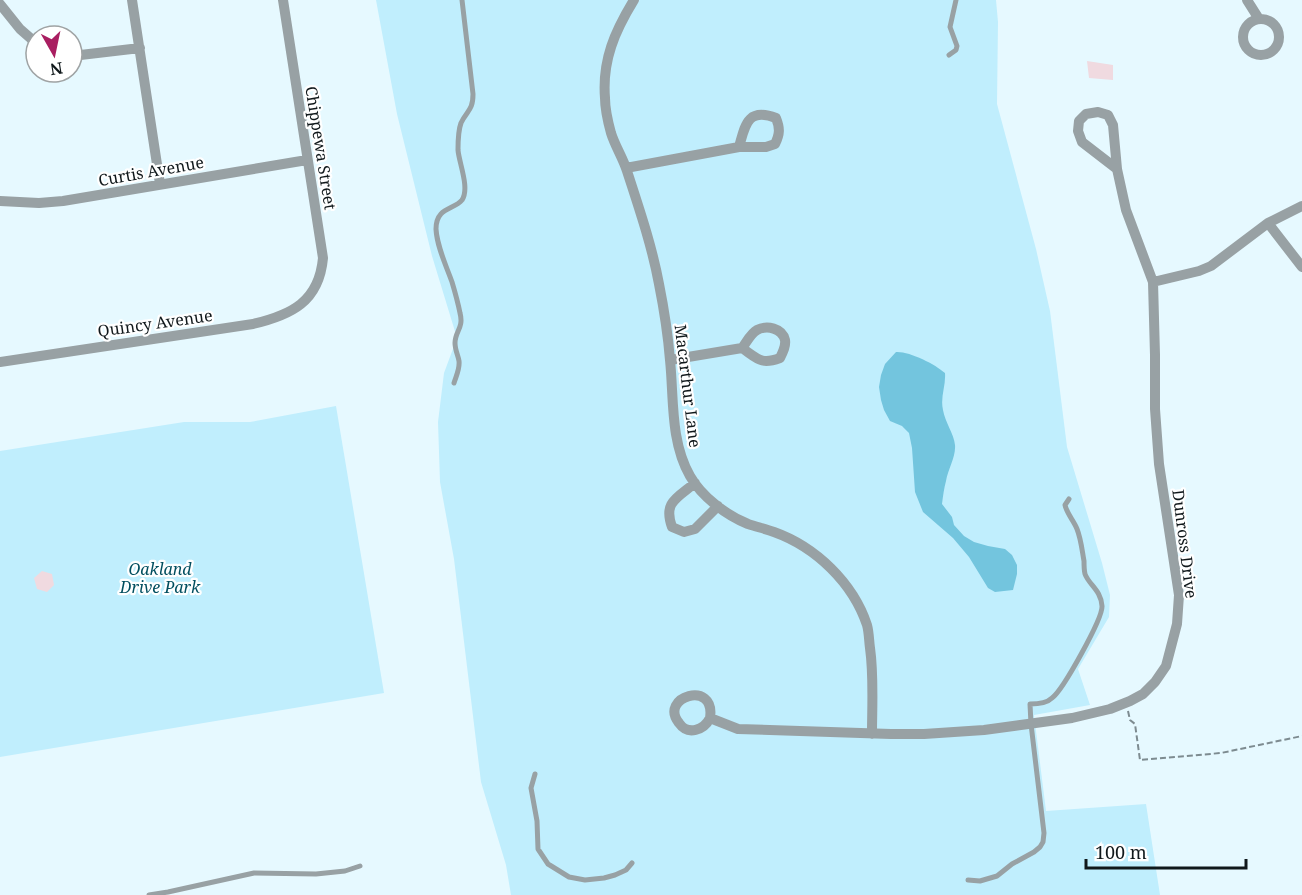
<svg xmlns="http://www.w3.org/2000/svg" width="1302" height="895" font-family="'Noto Serif',serif">
	<style>
		.green { fill: #c0eefd }
		.water { fill: #73c5de }
		.building { fill: #f0dae0 }
		.lines { fill: none; stroke-linecap: round; stroke-linejoin: round }
		.path { stroke: #7d8b90; stroke-width: 2; stroke-dasharray: 6 3; stroke-linecap: butt }
		.lane { stroke: #98a1a4; stroke-width: 5 }
		.street { stroke: #98a1a4; stroke-width: 10 }
		.labels { text-anchor: middle; dominant-baseline: central; stroke-width: 4.5; stroke-linejoin: round; paint-order: stroke }
		.street-label { font-size: 16px; fill: #10181b; stroke: #fff }
		.park-label { font-size: 16px; font-style: italic; fill: #014e5f; stroke: #fff }
	</style>
	<rect width="100%" height="100%" fill="#e6f9ff"/>
	<path class="green" d="M376 0H996L998 22 997 104 1036 249 1050 311 1067 447 1102 563 1110 595 1109 617 1078 669 1090 705 1034 715 1046 811 1146 804 1160 895H511L506 865 481 782 454 559 440 482 438 422 444 373 457 338 432 256 397 114Z
		M336 406 384 693 0 757V451L184 422H250Z"/>
	<path class="water" d="M896 352C909 351 935 364 945 373 946 386 940 397 943 410 945 422 954 434 955 445 956 457 948 469 946 481 944 488 943 496 942 504L952 517 954 525 964 536 974 542 988 546 1005 549 1012 555 1017 565V574L1013 590 995 592 988 588 969 557 953 538 923 512 915 492 912 448 909 433 902 426 890 421 884 410 881 400 879 387 881 375 885 364Z"/>
	<path class="building" d="M1087 61 1113 65V80L1089 78Z
		M42 571 52 574 54 585 47 592 37 589 34 578Z"/>
	<g class="lines">
		<path class="path" d="M1128 711 1130 720 1135 724 1140 760 1221 753 1302 736"/>
		<path class="lane" d="M949 55 956 50 957 46 950 27 956 0
			M454 383C456 376 460 369 459 361 458 355 455 350 455 343 455 331 464 328 460 313 458 303 455 292 452 282 446 265 437 247 436 229 436 207 454 210 462 200 470 188 459 163 458 150 458 141 458 131 461 123 467 110 473 111 473 94L462 0
			M535 774 531 788 537 821 538 849 548 864 569 877 585 880 604 878 615 875 626 870 632 863
			M968 880 980 881 997 876 1012 864 1034 852 1040 847 1043 842 1044 833 1031 724 1030 704C1037 704 1047 703 1052 698 1063 690 1103 618 1102 606 1101 590 1089 585 1085 574 1084 570 1084 565 1084 561 1082 550 1081 539 1077 529 1074 521 1067 514 1065 505L1069 499
			M149 895 168 892 254 873 316 874 345 871 360 866"/>
		<path class="street" d="M132 0 160 184
			M634 0C615 31 602 60 605 98 605 110 608 122 611 133 615 146 623 158 627 171 639 208 652 246 659 284 664 309 668 335 670 360 674 398 670 441 690 476 702 497 726 515 748 524 757 527 766 529 774 532 816 547 853 583 867 625 869 632 869 641 870 648 874 676 872 705 872 734
			M1247 0 1259 19
			M0 4 20 29 36 43
			M1243 37a18 18 0 1 1 36 0a18 18 0 1 1-36 0Z
			M72 56 140 48
			M626 168 739 147H766L775 144C780 134 780 128 776 118 747 107 745 126 739 147
			M0 201 39 203 63 201 307 160
			M1268 223 1302 267
			M1153 282 1199 271 1211 266 1268 223 1302 206
			M670 360 742 348C758 359 761 365 780 358 783 352 786 346 785 340 782 328 767 325 757 330 751 333 746 343 742 348
			M0 362 253 324C291 315 319 302 323 258L283 0
			M695 483C677 498 663 502 672 527L684 532 695 529 718 506
			M710 718C716 679 658 697 679 723 688 736 704 730 710 718L738 729 891 734H924L984 730 1072 718 1110 709 1130 701 1143 694 1155 682 1166 666 1177 624 1179 595 1159 464 1155 409V355L1153 282 1126 210 1117 169 1113 125 1108 115 1098 112 1086 114 1079 121 1078 131 1082 142 1117 169"/>
	</g>
	<g class="labels">
		<g class="street-label">
			<text transform="translate(321 148) rotate(81)">Chippewa Street</text>
			<text transform="translate(151 171) rotate(-10)">Curtis Avenue</text>
			<text transform="translate(155 323) rotate(-8)">Quincy Avenue</text>
			<text transform="translate(688 386) rotate(83)">Macarthur Lane</text>
			<text transform="translate(1185 544) rotate(83)">Dunross Drive</text>
		</g>
		<g class="park-label">
			<text x="160" y="569">Oakland<tspan x="160" dy="18">Drive Park</tspan></text>
		</g>
	</g>
	<g transform="translate(54 54) rotate(171)"><circle r="28" fill="#ffffff" stroke="#9fa3a4" stroke-width="1.5"/>
	<path d="M0-4.5L10 22L0 15L-10 22Z" fill="#a91e61"/>
	<text y="-9" font-size="16" font-weight="bold" text-anchor="middle" fill="#10181b">N</text>
	</g>
	<path d="M1086 859v9h160v-9" fill="none" stroke="#10181b" stroke-width="3"/>
	<text x="1095" y="859" font-size="18" fill="#10181b" stroke="#ffffff" stroke-width="4.5" paint-order="stroke">100 m</text>
</svg>
